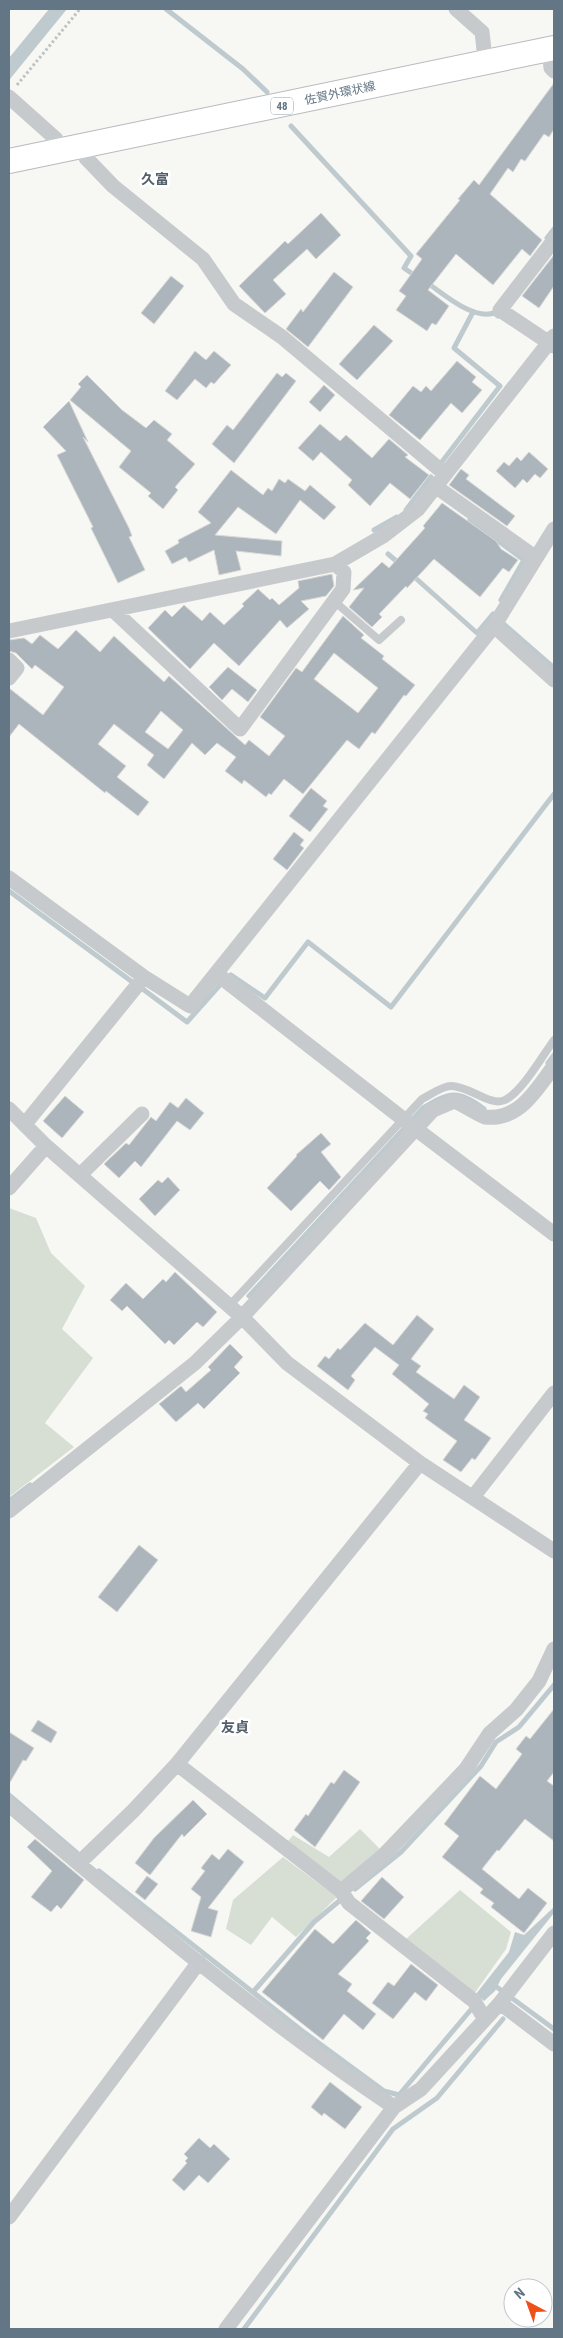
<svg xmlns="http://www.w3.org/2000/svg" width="563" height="2338" font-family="'Roboto Condensed','Noto Sans JP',sans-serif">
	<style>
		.green { fill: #d7dfd4 }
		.water { fill: #bfcacf }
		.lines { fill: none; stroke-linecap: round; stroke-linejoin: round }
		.stream { stroke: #bfcacf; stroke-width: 5 }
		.building { fill: #acb5bb; stroke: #d8d8d6; fill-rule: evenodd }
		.primary-casing { stroke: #b7bbbf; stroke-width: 26 }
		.path { stroke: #bfc2c4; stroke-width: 3; stroke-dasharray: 2.5 2.5; stroke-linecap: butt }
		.lane { stroke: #c6cacd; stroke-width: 8 }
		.street { stroke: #c6cacd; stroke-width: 15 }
		.primary { stroke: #fff; stroke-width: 24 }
		.labels { text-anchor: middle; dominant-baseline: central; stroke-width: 5; stroke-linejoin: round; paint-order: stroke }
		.shield { fill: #fff; stroke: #929faa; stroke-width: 1 }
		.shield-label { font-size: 11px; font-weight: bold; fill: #637686 }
		.street-label { font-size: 12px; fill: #637686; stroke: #fff }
		.neighbourhood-label { font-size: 14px; font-weight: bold; fill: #525f6b; stroke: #fff }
	</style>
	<rect width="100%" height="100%" fill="#f7f7f3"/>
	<path class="green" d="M9 1208 36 1218 51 1253 85 1286 62 1329 93 1358 45 1423 74 1447 9 1497Z
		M360 1829 381 1850 339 1883 288 1841 293 1835 329 1857Z
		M283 1857 337 1897 296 1937 272 1917 251 1945 226 1929 233 1900Z
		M460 1890 511 1932 506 1949 474 1994 406 1939Z"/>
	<path class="water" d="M49 9H67L10 79 9 58Z
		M554 1907V1913L501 1979 495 1991 484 2001 476 1994 509 1952 515 1932 524 1935Z"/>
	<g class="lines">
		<path class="stream" d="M166 9 243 69 267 92
			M291 126 411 256 404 268 417 277
			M547 238 554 229
			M426 282C444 294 472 320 494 313L498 316
			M441 463 500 386 454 348 473 312
			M406 510 431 477
			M470 520 524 560 501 600
			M374 530 397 517
			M388 554 401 565
			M411 574 477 633 493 614
			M499 620 554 668
			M9 891 131 981
			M231 975 265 998 308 942 391 1007 554 794
			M144 990 187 1022 219 986
			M548 1063 554 1055
			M249 1296 423 1108C450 1092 458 1089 484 1109
			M9 1501 30 1485
			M9 1795 77 1853
			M99 1871 301 2030 384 2091 399 2095 474 2006
			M355 1889 401 1852 481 1766 496 1742 519 1727 554 1685
			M494 1985 554 2029
			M253 1992 314 1922 344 1897
			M244 2329 393 2129 437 2098 503 2019"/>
	</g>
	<path class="building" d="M554 83V129L549 137 544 134 525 161 521 159 513 172 508 168 490 194 542 240 530 256 522 249 493 285 456 254 428 290 449 306 436 325 432 323 427 331 396 310 406 296 399 291 422 259 416 254 460 200 458 199 474 180 479 185Z
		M321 213 341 235 316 259 307 249 273 280 286 294 265 313 239 286 285 241 288 244Z
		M554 255V286L539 308 522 296Z
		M334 272 353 287 308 347 286 329 301 309 303 312Z
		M171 276 184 286 154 324 141 313Z
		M374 325 393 341 357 380 339 364Z
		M195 351 206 360 214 351 231 365 214 384 211 382 206 388 195 379 177 400 165 391Z
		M457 361 476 377 472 382 482 390 462 413 451 403 420 440 389 415 413 386 421 392 426 386 431 391Z
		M277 373 282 377 286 373 296 381 234 463 212 444 227 425 233 430Z
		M87 375 122 410 146 428 154 420 172 434 167 440 195 464 175 487 178 490 163 509 148 496 151 493 119 467 131 451 70 400 81 387 78 384Z
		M324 385 335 395 320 412 309 402Z
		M69 401 88 442 83 437 129 528 132 536 129 537 145 570 118 583 91 528 93 527 57 455 66 451 43 427Z
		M320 424 340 441 346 435 372 458 389 439 408 455 405 457 429 475 410 499 390 483 370 506 348 485 352 480 321 452 313 461 298 448Z
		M529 452 548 469 540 478 535 474 527 483 523 479 515 488 496 471 504 462 509 466 517 457 521 461Z
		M461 469 469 475 466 479 515 516 507 526 449 485Z
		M231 470 263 495 268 488 272 491 279 479 285 483 288 479 305 491 310 485 336 507 324 520 300 500 276 534 238 507 215 535 282 541 281 556 236 551 241 570 219 575 214 550 189 562 186 557 172 564 165 551 179 543 178 540 211 523 198 512Z
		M442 503 496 541 501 549 518 560 509 572 503 568 480 597 434 559 407 588 406 586 379 614 382 617 372 627 349 607 364 588 353 590 382 562 389 568 425 528 423 526Z
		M332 574 334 586 326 596 301 601 309 609 287 628 280 620 239 666 214 643 190 669 148 628 165 610 172 617 184 605 202 621 210 612 224 625 244 606 242 604 258 589 270 600 272 598 279 605 299 588 298 581Z
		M343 616 364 635 361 638 384 656 382 659 415 685 406 696 404 695 375 734 372 732 359 749 347 740 303 794 284 779 271 795 269 793 266 797 244 780 242 784 225 771 236 757 217 743 205 755 192 743 164 779 147 765 154 755 114 724 98 744 126 766 117 777 149 802 138 816 106 791 105 793 19 724 9 737V688L43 715 64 687 35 665 32 669 16 653 9 651V640L24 638 32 644 40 635 58 649 76 630 100 652 114 636 164 682 169 676 245 745 249 740 269 756 285 736 260 717 296 668 302 672ZM334 653 378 688 358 713 314 679ZM161 711 183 730 168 749 145 732Z
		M228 667 257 690 248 702 232 689 222 700 209 687Z
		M311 788 327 801 323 806 328 809 310 832 289 816Z
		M294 832 304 840 300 845 304 848 287 870 273 859Z
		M65 1096 84 1112 62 1138 43 1121Z
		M186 1098 204 1113 190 1130 177 1121 141 1167 135 1161 119 1178 104 1164 126 1143 129 1145 151 1117 156 1121 170 1102 178 1108Z
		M321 1133 331 1144 321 1152 341 1177 329 1190 320 1181 291 1211 267 1188 297 1156 296 1155Z
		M168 1177 180 1190 155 1216 139 1199 158 1180 162 1183Z
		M175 1272 217 1312 203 1327 197 1322 174 1345 169 1340 165 1344 127 1306 122 1311 110 1300 126 1283 143 1299 163 1279 166 1282Z
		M417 1315 434 1329 411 1359 421 1366 416 1372 454 1399 464 1385 480 1397 464 1420 491 1438 475 1460 472 1458 461 1472 443 1460 457 1441 425 1418 428 1414 423 1411 429 1404 392 1374 399 1365 375 1347 351 1376 355 1380 348 1390 317 1366 325 1356 329 1359 338 1348 340 1350 365 1323 393 1345Z
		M230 1344 243 1357 234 1367 240 1373 204 1409 198 1403 176 1422 159 1404 181 1386 186 1392 211 1370 208 1367Z
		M139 1545 158 1560 117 1612 98 1597Z
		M554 1709V1772L547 1781 554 1786V1841L525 1819 499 1851 497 1850 482 1869 519 1899 528 1888 547 1903 524 1933 491 1907 494 1903 480 1893 483 1889 442 1857 459 1836 444 1824 480 1776 496 1789 522 1754 516 1749 526 1736 530 1739Z
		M38 1720 57 1732 51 1743 31 1731Z
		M9 1732 34 1748 26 1761 23 1760 9 1784Z
		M344 1770 360 1782 315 1847 294 1830 306 1814 308 1816 331 1782 334 1784Z
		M193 1800 207 1814 184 1837 182 1834 150 1875 135 1863 154 1838Z
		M35 1839 84 1880 61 1909 57 1905 51 1912 31 1897 52 1871 27 1847Z
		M228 1849 244 1862 208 1908 218 1911 211 1937 191 1931 201 1897 191 1889 205 1871 201 1868 212 1854 219 1860Z
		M147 1876 158 1884 145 1900 135 1892Z
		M382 1877 404 1897 384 1919 361 1901Z
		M356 1920 371 1933 366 1938 369 1941 338 1974 352 1984 347 1991 376 2014 363 2030 344 2014 323 2040 262 1992 315 1929 333 1944Z
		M411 1964 438 1985 426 2001 415 1992 393 2019 372 2003 388 1982 394 1986Z
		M330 2082 362 2107 345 2129 324 2113 322 2116 311 2107Z
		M199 2138 210 2148 214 2144 230 2159 208 2183 199 2175 184 2191 172 2180 187 2163 185 2161 188 2158 184 2154Z"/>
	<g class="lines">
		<g class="primary-casing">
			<path id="primary" d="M9 161 554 48"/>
		</g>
		<path class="path" d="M17 85 80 9"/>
		<path class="lane" d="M334 601 379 640 401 620
			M229 1306 422 1099C430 1095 442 1086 451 1086 470 1086 490 1107 505 1100 522 1092 543 1055 554 1040"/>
		<path class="street" d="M456 9 482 32 484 50 491 61
			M549 49 551 68 554 71
			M9 97 56 139 58 150
			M84 146 86 158 113 186 203 259 234 304 282 337 445 474
			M554 240 500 310 554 346
			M435 486 535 557
			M113 610 240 729 343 589 344 572 335 564
			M494 626 554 680
			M9 631 335 564 383 536 418 509 554 336
			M9 660 17 668 9 678
			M9 878 144 977 190 1006 494 626 554 529
			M217 974 416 1129 554 1234
			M9 1109 46 1146 242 1317 287 1363 420 1463 554 1551
			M25 1124 144 977
			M80 1175 142 1114
			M9 1188 46 1146
			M473 1497 554 1393
			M9 1511 195 1363 242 1317 433 1110 454 1101C462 1104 481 1116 485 1117 519 1121 536 1090 554 1066
			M177 1764 341 1891 384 1855 466 1769 490 1733 516 1710 539 1681 554 1649
			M9 1805C133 1910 259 2017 394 2107
			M79 1863 133 1811 177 1764 420 1463
			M341 1891 349 1903 474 2001 484 2018
			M500 2003 554 2044
			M9 2217 199 1962
			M226 2329 394 2107 421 2089 500 2003 554 1933"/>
		<use href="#primary" class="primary"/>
	</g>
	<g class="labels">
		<rect class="shield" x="271" y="97.5" width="22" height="17" rx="4"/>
		<g class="shield-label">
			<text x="282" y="106">48</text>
		</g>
		<g class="street-label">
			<text transform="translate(340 93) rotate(-12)">佐賀外環状線</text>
		</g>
		<g class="neighbourhood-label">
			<text x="155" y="179">久富</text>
			<text x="235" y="1727">友貞</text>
		</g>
	</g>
	<rect width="563" height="2338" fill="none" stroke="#637686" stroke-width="20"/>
	<g transform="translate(528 2303) rotate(319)"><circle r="24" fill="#ffffff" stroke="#c1c8cf"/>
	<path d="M0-4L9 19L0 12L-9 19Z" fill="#ef501a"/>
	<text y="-8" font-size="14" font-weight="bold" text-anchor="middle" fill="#637686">N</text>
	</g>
</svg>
